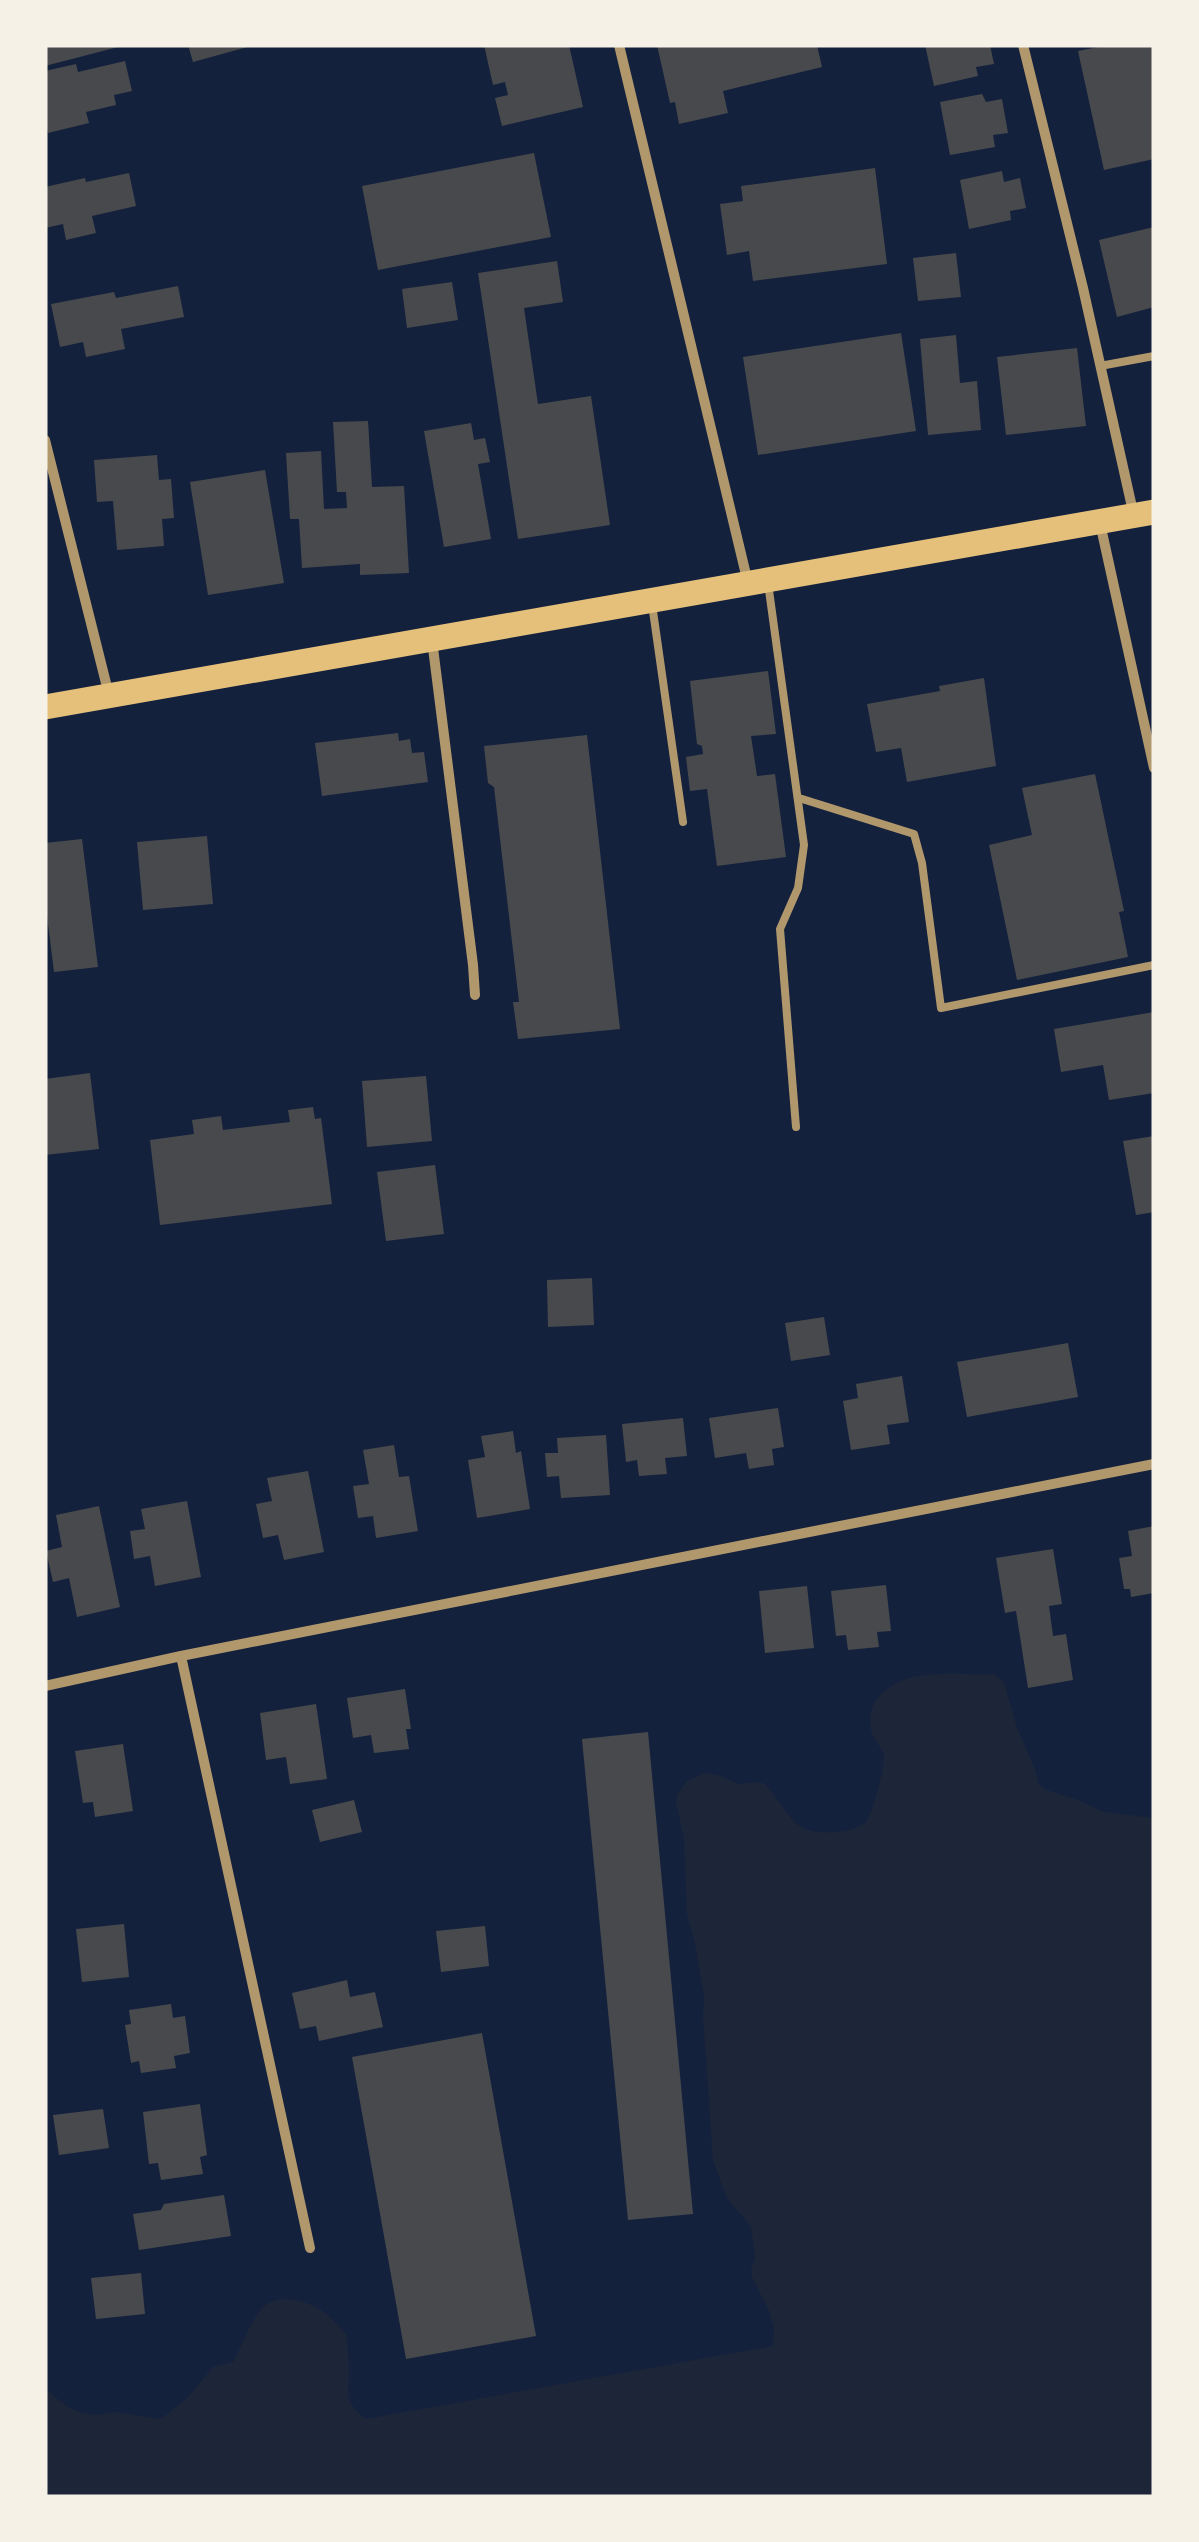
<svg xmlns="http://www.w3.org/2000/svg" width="1199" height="2542" font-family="'Sofia Sans Condensed',sans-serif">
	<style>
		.green { fill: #1d2539 }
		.building { fill: #48494c }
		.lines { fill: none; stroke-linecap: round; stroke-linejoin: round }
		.service { stroke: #b1986c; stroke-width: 8 }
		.minor { stroke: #b1986c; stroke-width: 10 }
		.primary { stroke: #e5c07b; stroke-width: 25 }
	</style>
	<rect width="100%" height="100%" fill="#14213d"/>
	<path class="green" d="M994 1674 1004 1682 1017 1728 1035 1769 1038 1783 1044 1789 1078 1800 1104 1812 1154 1818V2497H45V2389L68 2407 82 2413 96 2415 114 2412 161 2419 187 2398 213 2367 233 2362C242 2346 248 2326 259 2312 274 2291 305 2299 324 2312 332 2318 340 2328 347 2335 347 2346 349 2357 349 2368 349 2394 343 2401 366 2419L773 2346 774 2328 769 2311 752 2277 751 2270 755 2257 751 2227 727 2198 713 2161 703 2017 704 1995 694 1939 687 1915 684 1839 676 1802 677 1795 686 1782 704 1773 718 1775 738 1784 759 1782 765 1784C795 1817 790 1838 844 1831 851 1830 860 1827 865 1823 872 1817 885 1766 884 1756 883 1748 876 1743 873 1736 868 1726 870 1708 877 1699 903 1665 958 1676 994 1674Z"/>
	<path class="building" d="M45 45H122V46L45 66Z
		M188 45H250L251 46 193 62Z
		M484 45H569L583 107 502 126 495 98 508 95 505 82 493 85Z
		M657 45H817L822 67 723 91 728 113 679 124 675 102 670 103Z
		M925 45H990L994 64 976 67 978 76 934 86Z
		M1108 45H1154V159L1104 170 1078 51Z
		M125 61 132 91 114 95 116 105 86 112 89 123 48 133 45 120V71L76 64 78 72Z
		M982 94 986 102 1002 99 1008 133 993 135 995 147 950 155 940 102Z
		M534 153 551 237 378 270 362 186Z
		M875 168 887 264 753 281 749 251 727 255 720 204 743 201 741 186Z
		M1002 171 1004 182 1020 178 1026 208 1010 211 1011 220 969 229 960 180Z
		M129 173 136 206 92 216 96 233 66 240 63 224 45 228V187L85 178 86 182Z
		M1154 227V307L1117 317 1099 240Z
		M956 253 961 297 918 301 913 258Z
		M557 261 563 302 524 308 538 404 591 396 610 525 518 539 478 273Z
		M452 282 458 320 407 328 402 289Z
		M178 286 184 317 121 329 125 349 86 357 83 342 60 347 51 304 114 292 116 298Z
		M901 333 916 431 758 455 743 357Z
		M956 335 960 383 977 381 981 430 928 435 920 339Z
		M1077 348 1086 426 1006 435 997 357Z
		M368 421 372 487 404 486 409 573 360 575V564L302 568 299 519H290L286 453 321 451 324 509 347 508 346 492H337L333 422Z
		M471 423 474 440 485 438 490 462 478 464 491 539 444 547 424 431Z
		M157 455 159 480 171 479 174 518 162 519 164 546 117 550 113 501 97 502 94 460Z
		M265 470 284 583 208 595 190 482Z
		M768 671 776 734 751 736 757 776 775 774 786 857 717 866 707 789 690 791 686 757 703 754 702 746 697 744 690 681Z
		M984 678 996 766 907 782 901 748 876 752 867 704 940 691 939 686Z
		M398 733 399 741 410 739 412 753 424 752 428 782 322 796 315 743Z
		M587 735 620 1029 518 1039 513 1002H519L494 787 488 783 484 746Z
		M1095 774 1124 911 1119 912 1128 957 1017 980 989 845 1032 835 1022 788Z
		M207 836 213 904 143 910 137 842Z
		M82 839 98 967 54 972 45 900V843Z
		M1154 1012V1093L1109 1100 1103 1065 1061 1072 1054 1029Z
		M90 1073 99 1149 45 1155V1079Z
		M426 1076 432 1141 367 1147 362 1081Z
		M313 1107 315 1119 321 1118 332 1204 160 1225 150 1140 194 1134 192 1120 221 1116 223 1130 290 1122 288 1110Z
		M1154 1136V1212L1136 1215 1123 1141Z
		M435 1165 444 1234 386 1241 377 1172Z
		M592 1278 594 1325 548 1327 547 1280Z
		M824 1317 830 1355 791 1361 785 1323Z
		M1068 1343 1078 1397 967 1417 957 1362Z
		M902 1376 909 1422 887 1425 890 1444 851 1450 843 1401 858 1398 856 1384Z
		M778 1408 784 1447 772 1449 774 1465 749 1469 746 1453 715 1458 709 1418Z
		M683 1418 687 1456 665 1458 667 1474 639 1476 637 1460 626 1462 622 1424Z
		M513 1431 516 1453 521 1451 530 1509 477 1518 468 1460 485 1457 481 1436Z
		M606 1435 610 1495 561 1498 559 1476 547 1477 545 1453H558L557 1438Z
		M394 1445 399 1477 409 1476 418 1531 376 1538 373 1516 358 1518 353 1486 369 1484 363 1450Z
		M308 1471 324 1552 284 1560 278 1535 263 1538 256 1504 272 1501 267 1478Z
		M187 1501 201 1577 155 1586 150 1556 134 1559 130 1531 145 1529 141 1509Z
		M99 1506 120 1607 77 1617 69 1578 53 1582 46 1551 62 1547 56 1515Z
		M1154 1526V1593L1131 1597 1130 1589H1124L1119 1558 1132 1556 1128 1531Z
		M1053 1549 1062 1604 1049 1606 1053 1636 1066 1634 1073 1680 1028 1688 1016 1611 1005 1613 996 1558Z
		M886 1585 891 1631 877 1632 879 1647 848 1650 846 1635 836 1636 831 1591Z
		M807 1586 814 1648 765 1653 759 1591Z
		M405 1689 411 1729H406L409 1749 374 1753 371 1735 353 1738 347 1698Z
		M316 1704 327 1779 290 1784 286 1757 266 1760 260 1713Z
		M648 1732 693 2214 628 2220 582 1739Z
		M123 1744 133 1811 95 1817 93 1802 83 1803 75 1751Z
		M354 1800 362 1832 320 1842 312 1810Z
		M124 1924 129 1977 82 1982 76 1929Z
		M485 1926 489 1966 441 1972 436 1931Z
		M347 1980 350 1997 375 1992 383 2027 319 2041 316 2026 300 2029 292 1993Z
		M171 2004 173 2018 185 2016 190 2053 174 2056 176 2068 141 2073 139 2061 131 2063 125 2025 131 2024 129 2010Z
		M482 2033 536 2336 406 2359 352 2057Z
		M200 2104 207 2155 200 2157 203 2174 161 2180 158 2163 149 2164 143 2112Z
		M103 2109 109 2148 59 2155 53 2115Z
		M224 2195 231 2236 139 2250 133 2214 161 2210 164 2204Z
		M141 2273 145 2314 96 2319 91 2278Z"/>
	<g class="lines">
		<path class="service" d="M1100 366 1154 356
			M768 583 804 845 798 888 780 929 796 1127
			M652 604 683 822
			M799 798 914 834 922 863 941 1008 1154 965"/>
		<path class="minor" d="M619 45 748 583
			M1023 45 1083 288 1134 516
			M45 440 109 695
			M1100 523 1154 768
			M432 640 473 965 475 995
			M181 1656 310 2248
			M45 1686 181 1656 1154 1464"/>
		<path class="primary" d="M45 707 1154 512"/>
	</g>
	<rect width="1199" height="2542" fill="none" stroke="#f6f1e7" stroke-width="95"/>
</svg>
